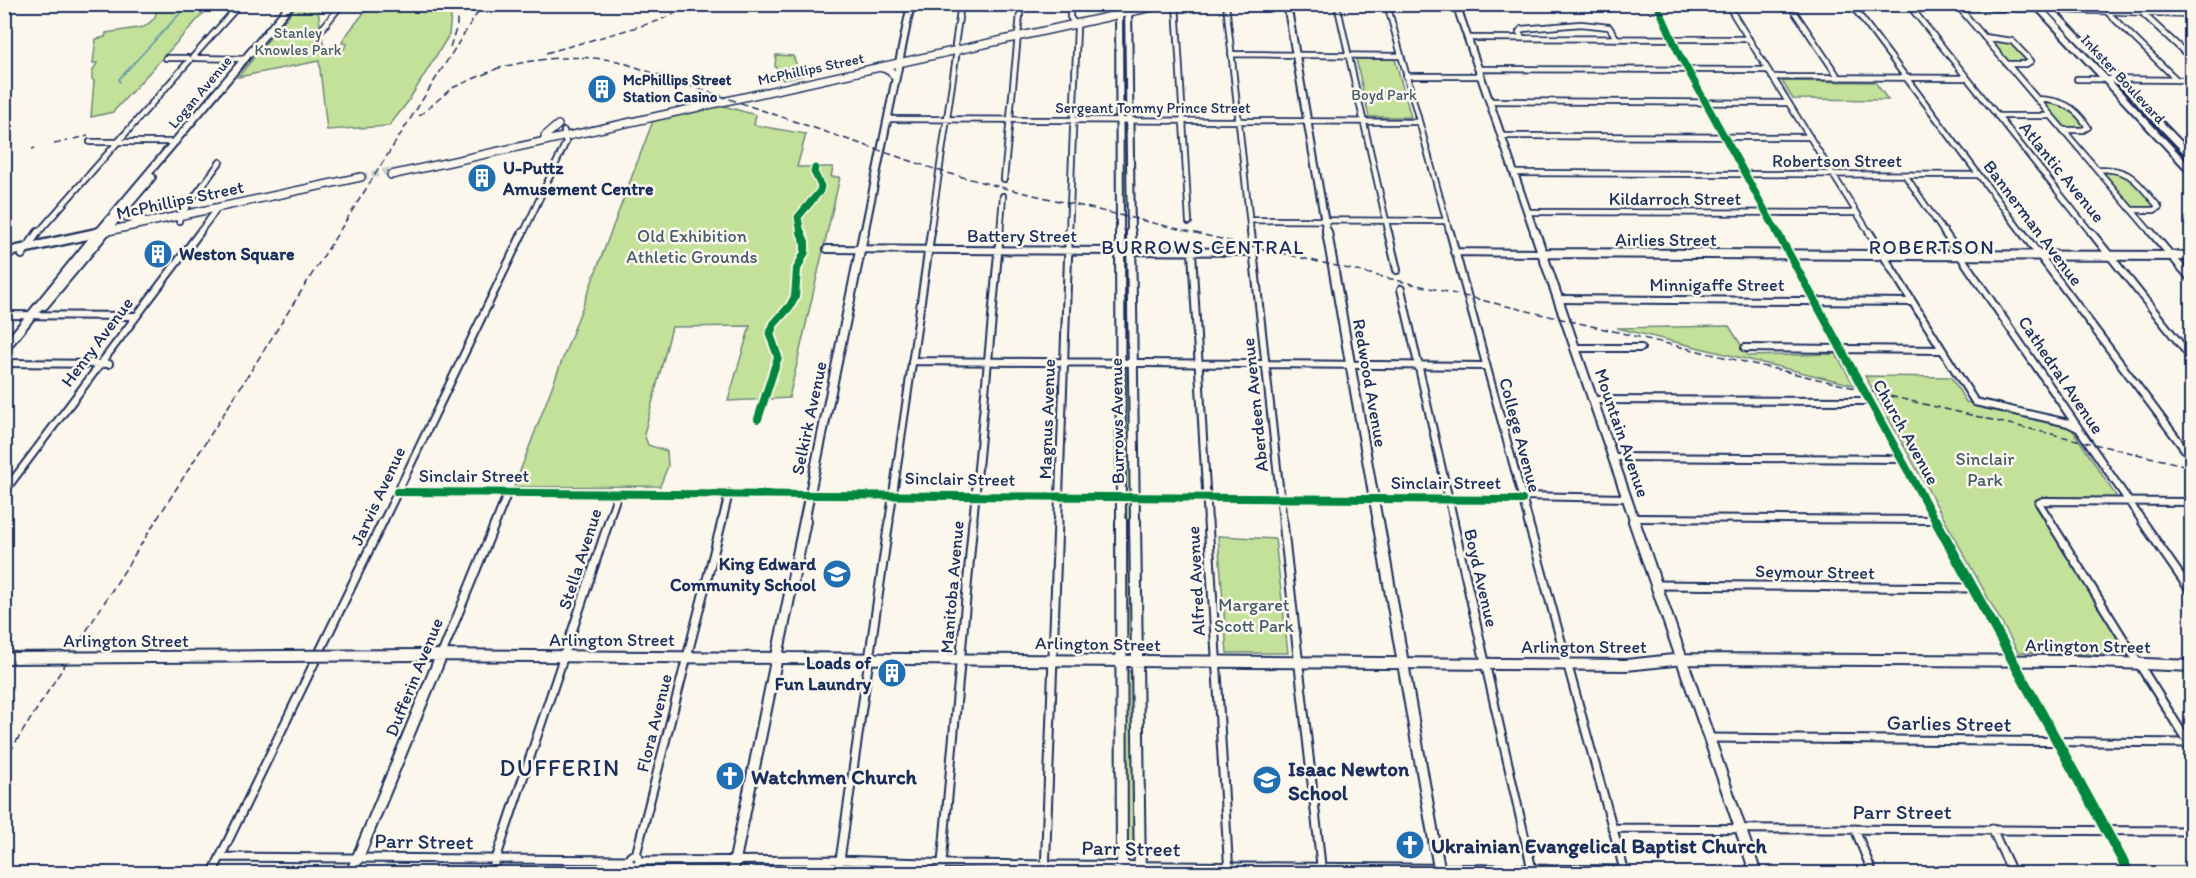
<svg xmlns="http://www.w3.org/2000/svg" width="2196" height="878" font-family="Itim,sans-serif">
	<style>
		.green { fill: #c3e199; stroke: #6f887c; stroke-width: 1.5 }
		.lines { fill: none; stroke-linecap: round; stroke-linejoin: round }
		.stream { stroke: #5e96ae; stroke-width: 1.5 }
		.primary-tunnel { stroke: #cecfd0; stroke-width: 7; stroke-dasharray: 7 4; stroke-linecap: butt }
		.street-far2-casing { stroke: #1b2f5e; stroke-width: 8 }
		.street-far1-casing { stroke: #1b2f5e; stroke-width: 10 }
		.street-casing { stroke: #1b2f5e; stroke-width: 11 }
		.secondary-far2-casing { stroke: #1b2f5e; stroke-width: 10 }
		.secondary-far1-casing { stroke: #1b2f5e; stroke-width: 12 }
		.secondary-casing { stroke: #1b2f5e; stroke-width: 14 }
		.primary-far1-casing { stroke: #1b2f5e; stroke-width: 10 }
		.primary-casing { stroke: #1b2f5e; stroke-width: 13 }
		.street-far2 { stroke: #fbf7ec; stroke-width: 4.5 }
		.street-far1 { stroke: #fbf7ec; stroke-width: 6 }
		.street { stroke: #fbf7ec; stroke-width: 7 }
		.secondary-far2 { stroke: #fbf7ec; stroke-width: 6 }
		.secondary-far1 { stroke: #fbf7ec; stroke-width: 8 }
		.secondary { stroke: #fbf7ec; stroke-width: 10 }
		.primary-far1 { stroke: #fbf7ec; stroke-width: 7 }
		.primary { stroke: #fbf7ec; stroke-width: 8 }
		.rail { stroke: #1b2f5e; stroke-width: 1.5; stroke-dasharray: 7 4; stroke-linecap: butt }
		.secondary-bridge-casing { stroke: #1b2f5e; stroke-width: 14; stroke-linecap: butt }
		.secondary-bridge { stroke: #fbf7ec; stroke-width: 10 }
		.cycleway-far2-casing { stroke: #fbf7ec; stroke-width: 10 }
		.cycleway-far1-casing { stroke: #fbf7ec; stroke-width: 12 }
		.cycleway-casing { stroke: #fbf7ec; stroke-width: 14 }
		.cycleway-far2 { stroke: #00873e; stroke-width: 7 }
		.cycleway-far1 { stroke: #00873e; stroke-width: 8 }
		.cycleway { stroke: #00873e; stroke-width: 10 }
		.labels { text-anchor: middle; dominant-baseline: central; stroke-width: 5; stroke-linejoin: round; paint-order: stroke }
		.far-park-label { font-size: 15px; fill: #455c6d; stroke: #fbf7ec }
		.far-street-label { font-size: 15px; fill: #1b2f5e; stroke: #fbf7ec }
		.far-poi-label { font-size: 15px; font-weight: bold; fill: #1b2f5e; stroke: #fbf7ec; text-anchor: start }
		.street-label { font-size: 18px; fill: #1b2f5e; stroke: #fbf7ec }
		.poi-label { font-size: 18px; font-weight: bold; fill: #1b2f5e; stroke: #fbf7ec; text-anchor: start }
		.park-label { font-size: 18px; fill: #455c6d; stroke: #fbf7ec }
		.neighbourhood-label { font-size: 20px; letter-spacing: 1.5px; fill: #1b2f5e; stroke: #fbf7ec }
		.near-street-label { font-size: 21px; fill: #1b2f5e; stroke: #fbf7ec }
		.near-poi-label { font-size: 21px; font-weight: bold; fill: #1b2f5e; stroke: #fbf7ec; text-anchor: start }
		.near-neighbourhood-label { font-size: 24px; letter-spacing: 1.5px; fill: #1b2f5e; stroke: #fbf7ec }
	</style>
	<rect width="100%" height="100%" fill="#fbf7ec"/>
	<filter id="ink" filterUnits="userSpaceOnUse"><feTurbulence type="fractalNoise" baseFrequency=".0167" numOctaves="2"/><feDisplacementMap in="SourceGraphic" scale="12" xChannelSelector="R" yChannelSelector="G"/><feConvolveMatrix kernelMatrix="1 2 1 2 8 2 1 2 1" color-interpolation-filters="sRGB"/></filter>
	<g filter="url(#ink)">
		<path class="green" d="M157 5H211L113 112 91 117 94 81 92 79V72L97 63H93L96 39 105 37 106 33 144 27 155 18Z
			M297 5H317L325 54 341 53 347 44 342 43 344 38 370 5H452L449 35 407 103 389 126 327 130 319 61 238 77Z
			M1122 18H1126L1127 116 1124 118 1122 116Z
			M1990 40H2009L2028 59 2027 62H2009Z
			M776 55 793 56 801 76 783 80 775 66Z
			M1356 59H1395L1411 117H1369Z
			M1782 81 1875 82 1888 100 1793 99Z
			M2042 101 2063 102 2086 125 2084 128H2065Z
			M720 105 756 115 754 125 806 134 797 167H833L831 177H840L789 398 728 401 750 326 672 327 644 434 648 445 667 451 668 466 660 486 514 487 653 121Z
			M1122 122H1127L1128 204 1125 206 1123 205Z
			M2104 171 2130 175 2155 206 2138 209 2132 207 2104 173Z
			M1123 254H1128V360H1123Z
			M1729 326 1748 356 1836 354 1854 385 1617 328Z
			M1126 366 1129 368 1131 492 1127 494 1124 493 1123 367Z
			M1865 376 1951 377 1966 402 2070 426 2118 499 2039 498 2035 500V505L2128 655 2018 652Z
			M1127 500 1131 503 1132 639 1130 651 1125 646 1124 501Z
			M1218 536 1275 539 1288 653H1227Z
			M1127 671H1130L1132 681 1134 856 1129 860 1126 858Z"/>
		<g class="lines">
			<path class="stream" d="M120 82 119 79 186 7"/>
			<path class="primary-tunnel" d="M361 177 394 170"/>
			<g class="street-far2-casing">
				<path id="street-far2" d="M1176 4 1189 222
					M1226 4 1251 234
					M1337 4 1389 234
					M1387 4 1450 234
					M1657 4 1679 54 1778 234
					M1727 4 1870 234
					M1789 4 1839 78
					M1851 4 2023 234
					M1908 4 2092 234
					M1956 4 2152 234
					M2099 4 2177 80
					M2137 8 2192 59
					M322 29 342 4
					M1984 37 2012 41 2031 61 2026 64H2007
					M1468 38 1749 39
					M1522 38 1519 32 1522 29 1581 24 1609 27 1617 39
					M955 45 961 4
					M1231 54 1401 56
					M193 57 240 4
					M166 58H188
					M195 58 246 59
					M1479 69 1768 70
					M1406 76H1481
					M1772 77 1967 78
					M2077 79 2192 80
					M2037 99C2061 100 2075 106 2088 127L2083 130H2063
					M1489 101 1788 103
					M1997 116H2051
					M887 119 1419 122
					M1502 136 1810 137
					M90 142H176
					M2097 169C2134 169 2135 181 2159 207L2154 210H2132
					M1515 173 1979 175
					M1905 175 1945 234
					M1004 179 1021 4
					M1528 212 1857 213
					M1250 220 1446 221
					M179 221 180 216 220 162
					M37 234 190 60
					M198 234 215 212
					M523 234 566 142 564 131
					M930 234 957 50
					M1000 234 1003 196
					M1069 234 1077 27 1070 17V4"/>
			</g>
			<g class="street-far1-casing">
				<path id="street-far1" d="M1251 232 1283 522
					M1388 232 1397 270
					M1450 232 1529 522
					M1777 232 1936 522
					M1869 232 1881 251
					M1944 232 2143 522
					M2022 232 2192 459
					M2091 232 2192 359
					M2151 232 2192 280
					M827 249 1253 252
					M1192 252 1208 522
					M1454 252 1542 253
					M22 255 38 232
					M1885 258 1975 402 2068 423 2078 428
					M1401 289 1454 522
					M1558 299 1912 302
					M4 315 135 316
					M1575 348H1641
					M1745 348 1942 350
					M912 361 1485 366
					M4 363 109 364
					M1593 400 1870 401
					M1613 457 1901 459
					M4 492 200 232
					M397 492 1522 500
					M1521 496 1627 498
					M1634 518 1935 520
					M383 522 523 232
					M496 522 508 492
					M608 522 618 493
					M722 522 729 493
					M889 522 931 232
					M973 522 1000 232
					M1058 522 1069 232
					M2051 522 2039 503 2043 501 2192 502"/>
			</g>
			<g class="street-casing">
				<path id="street" d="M1208 521 1229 874
					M1283 521 1322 874
					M1453 521 1533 874
					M1528 521 1625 873
					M1936 521 2130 874
					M2050 521 2192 749
					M2142 521 2192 593
					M1657 585 1973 588
					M441 656 496 521
					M1710 738 2187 743
					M1612 828 2192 831
					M1855 829 1873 874
					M1992 829 2013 874
					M629 860a5 5 0 1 1 10 0a5 5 0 1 1-10 0Z
					M636 855 722 521
					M220 857 628 860
					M639 861 839 860 952 864 1624 870
					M212 874 383 521
					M491 874 609 521
					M838 874 889 521
					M941 874 973 521
					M1045 874 1058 521"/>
			</g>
			<g class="secondary-far2-casing">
				<path id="secondary-far2" d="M1119 4 1120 234
					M1128 4 1131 234
					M1287 4 1327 234
					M1456 4 1535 234
					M2039 8 2192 172
					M2050 9 2192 157
					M97 234 291 4
					M104 234 152 177
					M864 234 911 4"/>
			</g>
			<g class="secondary-far1-casing">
				<path id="secondary-far1" d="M1120 232 1121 522
					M1131 232 1135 522
					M1327 232 1378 522
					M1535 232 1635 522
					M1542 253 1878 255
					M1887 255 2192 256
					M44 305 105 232
					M4 349 99 232
					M804 522 864 232"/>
			</g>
			<g class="secondary-casing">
				<path id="secondary" d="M1121 521 1122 874
					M1135 521 1140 874
					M1378 521 1440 874
					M1634 521 1756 874
					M419 655 1626 665 1683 659 2074 661 2192 666
					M351 874 441 656
					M732 874 805 521"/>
			</g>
			<g class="primary-far1-casing">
				<path id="primary-far1" d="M1912 4 2192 13
					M882 68 889 69 895 77
					M545 136 558 125
					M391 175 1166 4
					M125 209 127 217 144 221
					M94 234 361 177"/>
			</g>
			<g class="primary-casing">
				<path id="primary" d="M4 253 101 232"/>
			</g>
			<use href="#street-far2" class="street-far2"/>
			<use href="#street-far1" class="street-far1"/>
			<use href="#street" class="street"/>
			<use href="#secondary-far2" class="secondary-far2"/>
			<use href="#secondary-far1" class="secondary-far1"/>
			<use href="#secondary" class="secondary"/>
			<use href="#primary-far1" class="primary-far1"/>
			<use href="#primary" class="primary"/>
			<path class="rail" d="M450 47 457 26V4
				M546 53 658 21 694 4
				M495 69C536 58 576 54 618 61L940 171 1004 188 2192 467
				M419 116 452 88 501 67
				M74 139 88 136
				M54 144 67 141
				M32 149 35 148
				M4 761 483 4"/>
			<g class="secondary-bridge-casing">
				<path id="secondary-bridge" d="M4 658 419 655"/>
			</g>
			<use href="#secondary-bridge" class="secondary-bridge"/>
			<g class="cycleway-far2-casing">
				<path id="cycleway-far2" d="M1657 4 1679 54 1778 234
					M801 234 798 217 820 191 821 186 814 172 815 168"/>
			</g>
			<g class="cycleway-far1-casing">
				<path id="cycleway-far1" d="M1777 232 1936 522
					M758 419 778 357 770 334 774 324 790 306 795 297 797 269 805 252V242L801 232
					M397 492 1522 500"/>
			</g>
			<g class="cycleway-casing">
				<path id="cycleway" d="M1936 521 2130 874"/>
			</g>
			<use href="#cycleway-far2" class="cycleway-far2"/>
			<use href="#cycleway-far1" class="cycleway-far1"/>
			<use href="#cycleway" class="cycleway"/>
		</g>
	</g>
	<defs>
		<g id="building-disc" transform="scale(1.5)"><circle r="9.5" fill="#1f6fb2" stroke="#fbf7ec"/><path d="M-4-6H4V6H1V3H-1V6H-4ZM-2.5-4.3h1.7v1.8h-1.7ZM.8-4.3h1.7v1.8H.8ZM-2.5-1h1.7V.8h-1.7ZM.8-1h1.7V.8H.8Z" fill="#fff"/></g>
		<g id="school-disc" transform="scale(1.5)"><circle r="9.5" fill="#1f6fb2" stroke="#fbf7ec"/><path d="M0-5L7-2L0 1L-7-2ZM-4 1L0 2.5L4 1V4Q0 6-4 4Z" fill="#fff"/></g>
		<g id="church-disc" transform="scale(1.5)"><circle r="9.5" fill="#1f6fb2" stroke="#fbf7ec"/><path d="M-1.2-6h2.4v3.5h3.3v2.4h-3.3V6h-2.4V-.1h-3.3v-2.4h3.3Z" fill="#fff"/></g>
	</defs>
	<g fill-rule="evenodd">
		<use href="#building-disc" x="602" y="89"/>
		<use href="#building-disc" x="482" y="178"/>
		<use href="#building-disc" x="158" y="254"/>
		<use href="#school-disc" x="837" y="574"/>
		<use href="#building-disc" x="892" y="673"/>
		<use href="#church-disc" x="730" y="776"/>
		<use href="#school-disc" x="1267" y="780"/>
		<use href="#church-disc" x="1410" y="845"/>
	</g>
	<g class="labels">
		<g class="far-park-label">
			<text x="298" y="33">Stanley<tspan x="298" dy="17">Knowles Park</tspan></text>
			<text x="1384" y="95">Boyd Park</text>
		</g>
		<g class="far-street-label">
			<text transform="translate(811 69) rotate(-12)">McPhillips Street</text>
			<text transform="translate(2123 79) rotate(47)">Inkster Boulevard</text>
			<text transform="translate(200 92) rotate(-50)">Logan Avenue</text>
			<text x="1153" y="108">Sergeant Tommy Prince Street</text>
		</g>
		<g class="far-poi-label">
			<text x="623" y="80">McPhillips Street<tspan x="623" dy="17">Station Casino</tspan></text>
		</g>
		<g class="street-label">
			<text x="1837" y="161">Robertson Street</text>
			<text transform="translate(2062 172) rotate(51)">Atlantic Avenue</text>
			<text x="1675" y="199">Kildarroch Street</text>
			<text transform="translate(180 200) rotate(-12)">McPhillips Street</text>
			<text transform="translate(2033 223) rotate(53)">Bannerman Avenue</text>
			<text x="1022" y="236">Battery Street</text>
			<text x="1666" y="240">Airlies Street</text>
			<text x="1717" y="285">Minnigaffe Street</text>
			<text transform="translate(97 342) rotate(-53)">Henry Avenue</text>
			<text transform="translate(2061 375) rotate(56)">Cathedral Avenue</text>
			<text transform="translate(1370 383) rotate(80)">Redwood Avenue</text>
			<text transform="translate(1255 405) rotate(-96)">Aberdeen Avenue</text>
			<text transform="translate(809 418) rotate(-78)">Selkirk Avenue</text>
			<text transform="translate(1047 419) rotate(-88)">Magnus Avenue</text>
			<text transform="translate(1117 421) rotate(-91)">Burrows Avenue</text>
			<text transform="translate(1906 432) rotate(61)">Church Avenue</text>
			<text transform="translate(1622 433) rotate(71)">Mountain Avenue</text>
			<text transform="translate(1520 435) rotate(75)">College Avenue</text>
			<text x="474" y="476">Sinclair Street</text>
			<text transform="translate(960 479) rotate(1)">Sinclair Street</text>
			<text x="1446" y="483">Sinclair Street</text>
			<text transform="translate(378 496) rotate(-65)">Jarvis Avenue</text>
			<text transform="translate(580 559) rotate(-72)">Stella Avenue</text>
			<text transform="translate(1815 572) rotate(1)">Seymour Street</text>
			<text transform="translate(1481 578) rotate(77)">Boyd Avenue</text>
			<text transform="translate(1196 581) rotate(-93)">Alfred Avenue</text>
			<text transform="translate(952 587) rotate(-85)">Manitoba Avenue</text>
			<text x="612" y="640">Arlington Street</text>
			<text x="126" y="641">Arlington Street</text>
			<text transform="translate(1098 644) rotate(1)">Arlington Street</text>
			<text transform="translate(2088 646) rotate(1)">Arlington Street</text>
			<text x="1584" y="647">Arlington Street</text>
			<text transform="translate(414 677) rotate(-68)">Dufferin Avenue</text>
			<text transform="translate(654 723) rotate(-76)">Flora Avenue</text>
		</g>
		<g class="poi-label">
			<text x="503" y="168">U-Puttz<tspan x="503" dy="21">Amusement Centre</tspan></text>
			<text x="179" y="254">Weston Square</text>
			<text x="816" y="564" text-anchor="end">King Edward<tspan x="816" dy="21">Community School</tspan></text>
			<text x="871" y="663" text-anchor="end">Loads of<tspan x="871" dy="21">Fun Laundry</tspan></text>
		</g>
		<g class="park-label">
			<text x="692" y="236">Old Exhibition<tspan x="692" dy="21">Athletic Grounds</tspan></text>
			<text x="1985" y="459">Sinclair<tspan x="1985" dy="21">Park</tspan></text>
			<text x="1254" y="605">Margaret<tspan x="1254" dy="21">Scott Park</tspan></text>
		</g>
		<g class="neighbourhood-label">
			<text x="1203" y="247">BURROWS CENTRAL</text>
			<text x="1932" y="247">ROBERTSON</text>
		</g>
		<g class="near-street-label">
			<text transform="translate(1949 723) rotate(1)">Garlies Street</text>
			<text x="1902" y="811">Parr Street</text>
			<text transform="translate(424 841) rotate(1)">Parr Street</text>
			<text transform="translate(1131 848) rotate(1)">Parr Street</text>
		</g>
		<g class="near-poi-label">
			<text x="1288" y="768">Isaac Newton<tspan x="1288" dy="24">School</tspan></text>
			<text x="751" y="776">Watchmen Church</text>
			<text x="1431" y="845">Ukrainian Evangelical Baptist Church</text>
		</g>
		<g class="near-neighbourhood-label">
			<text x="560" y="767">DUFFERIN</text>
		</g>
	</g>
	<rect width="2196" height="878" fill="none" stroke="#fbf7ec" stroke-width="24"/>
	<rect x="12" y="12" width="2172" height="854" fill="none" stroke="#1b2f5e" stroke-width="2" filter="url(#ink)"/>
</svg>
